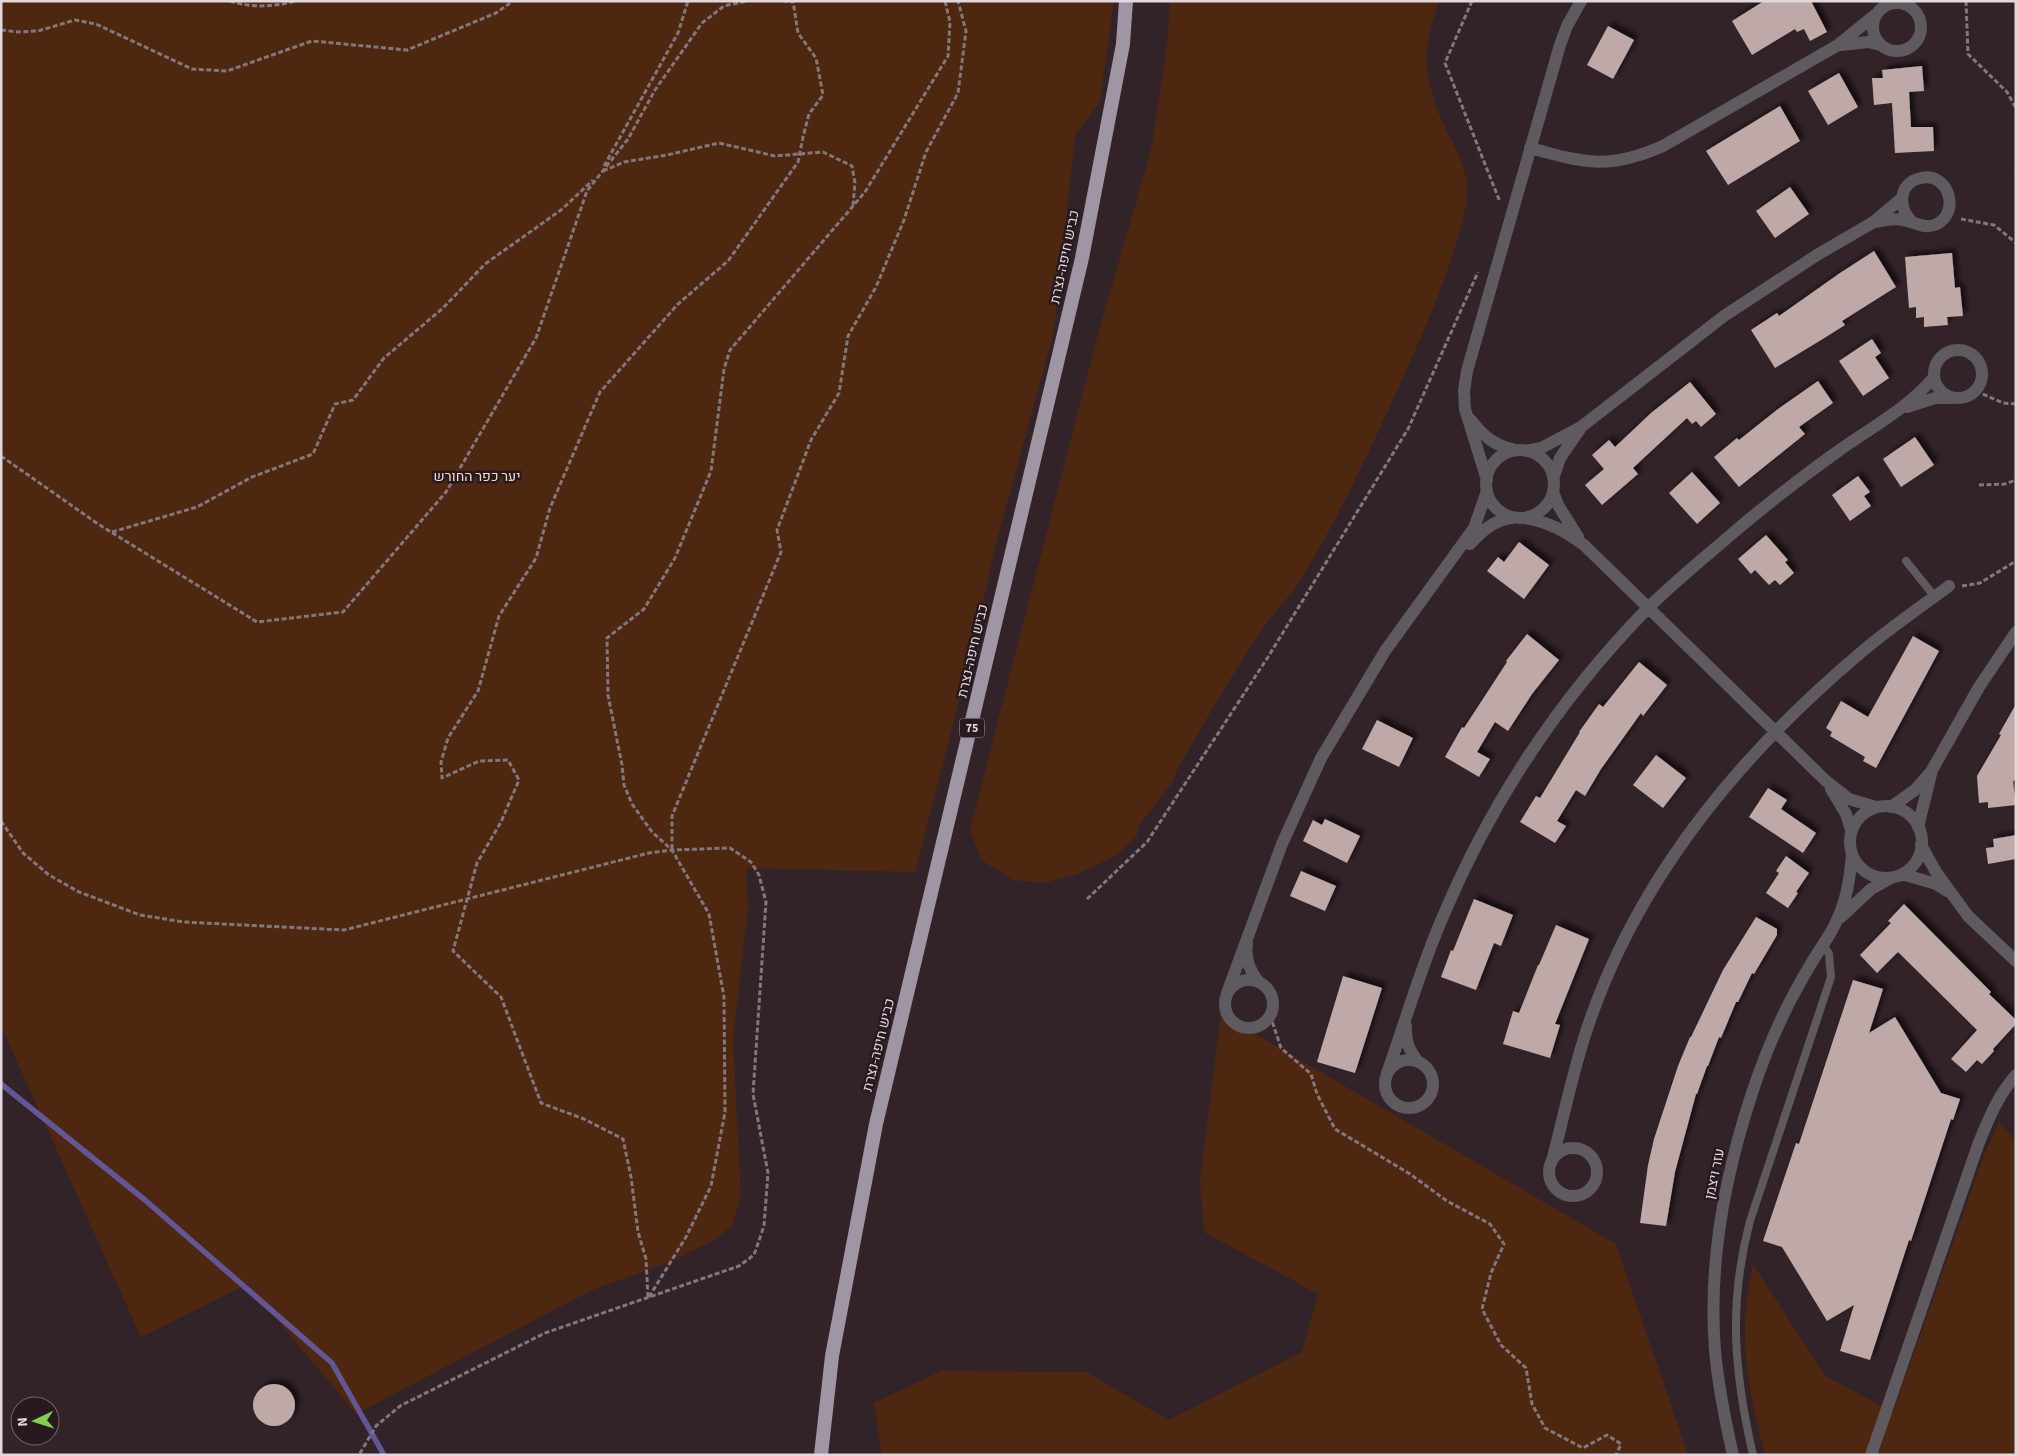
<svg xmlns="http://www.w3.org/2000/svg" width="2017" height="1456" font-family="'Source Sans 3',Heebo,sans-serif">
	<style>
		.green { fill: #4e2710 }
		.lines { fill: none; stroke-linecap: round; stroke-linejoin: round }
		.stream { stroke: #635697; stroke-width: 5.5 }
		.building { fill: #bfa9a8; filter: url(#shadow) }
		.path { stroke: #83767c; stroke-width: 3; stroke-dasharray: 5 2.5; stroke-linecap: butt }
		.service { stroke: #5f5a60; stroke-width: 8 }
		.minor { stroke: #5f5a60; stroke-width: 12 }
		.trunk { stroke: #a095a3; stroke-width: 14 }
		.labels { text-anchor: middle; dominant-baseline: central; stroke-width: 5; stroke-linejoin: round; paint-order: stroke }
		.shield { fill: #271920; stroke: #aa9ea4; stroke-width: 1 }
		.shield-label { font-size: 12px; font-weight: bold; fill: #e2d7dc }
		.street-label { font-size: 14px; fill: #e2d7dc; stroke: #271920 }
		.park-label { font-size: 14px; fill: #fed6c2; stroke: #271920 }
	</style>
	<defs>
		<filter id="shadow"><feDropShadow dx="4.5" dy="-4.5" stdDeviation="2.5" flood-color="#0009"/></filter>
	</defs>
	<rect width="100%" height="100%" fill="#322329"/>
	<path class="green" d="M1 1H1114L1100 101 1075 136 1054 331 996 544 970 658 915 872 746 868 748 907 733 1039 741 1195 732 1226 713 1241 666 1263 590 1291 356 1414 247 1284 141 1337 1 1026Z
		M1170 1H1439C1431 26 1423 50 1428 76 1431 92 1437 111 1444 125 1457 151 1472 176 1466 206 1450 277 1417 347 1387 413 1360 470 1334 527 1300 580 1289 598 1273 613 1261 631 1231 676 1204 723 1177 770L1174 780 1138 827 1137 836 1116 856 1077 874 1044 883 1014 880 981 860 970 829 1097 338 1151 150 1166 54Z
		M1221 1014 1616 1244 1688 1455H882L874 1403 941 1371 1086 1372 1169 1420 1302 1352 1318 1294 1204 1232 1200 1182Z
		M1999 1122 2016 1141V1455H1765C1753 1408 1741 1359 1746 1310 1747 1295 1751 1279 1753 1264L1825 1376 1893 1412 1983 1158Z"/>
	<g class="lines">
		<path class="stream" d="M1 1084 145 1200 332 1363 384 1455"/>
	</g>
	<path class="building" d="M1764 1H1811L1827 32 1810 41 1804 29 1797 32 1795 29 1752 55 1732 21Z
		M1608 26 1634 40 1613 79 1587 65Z
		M1922 66 1924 91 1909 92 1911 127H1933L1934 151 1895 153 1892 103 1874 105 1872 78H1883L1882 70Z
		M1839 73 1858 107 1828 125 1808 91Z
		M1780 106 1800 141 1728 185 1706 151Z
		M1790 187 1809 214 1775 238 1756 211Z
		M1874 251 1896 287 1842 321 1845 325 1826 337 1775 368 1751 330 1777 313 1779 316 1840 273Z
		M1952 253 1955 288 1960 287 1963 316 1947 317 1948 325 1924 327V317L1916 318V307L1909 308 1905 257Z
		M1872 339 1881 353 1875 357 1889 378 1863 396 1839 361Z
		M1818 381 1833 403 1799 427 1805 434 1739 487 1714 457 1737 438 1739 440 1778 409Z
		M1690 382 1716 414 1701 427 1696 421 1692 424 1687 418 1633 468 1638 474 1602 505 1585 485 1604 469 1592 455 1609 440 1615 447 1651 413Z
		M1915 437 1934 465 1901 487 1883 459Z
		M1692 472 1720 503 1697 524 1669 493Z
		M1858 476 1870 492 1864 496 1871 506 1850 521 1832 495Z
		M1766 535 1788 560 1785 562 1794 573 1780 585 1775 580 1769 585 1755 570 1751 574 1738 559Z
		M1519 542 1549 565 1524 599 1487 571 1498 557 1504 562Z
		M1527 634 1559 660 1532 694 1508 731 1495 722 1477 752 1490 759 1479 777 1445 757 1462 727 1464 728 1507 662 1506 661Z
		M1913 636 1939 651 1876 768 1863 761 1865 757 1830 736 1832 732 1826 728 1841 701 1868 717Z
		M1639 662 1667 685 1643 716 1641 713 1601 769 1585 796 1576 790 1557 821 1566 826 1555 843 1520 822 1536 796 1540 798 1580 732H1579L1599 704 1603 707Z
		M2016 704V778L2013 782 2016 805 1988 808V802L1979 803 1977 776 2001 735 1999 734Z
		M1377 720 1413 738 1399 767 1362 749Z
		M1656 755 1686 778 1663 808 1633 785Z
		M1768 788 1787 800 1781 809 1816 833 1803 853 1749 817Z
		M1325 819 1360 836 1347 863 1303 841 1313 820 1322 825Z
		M2016 835V859L1988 864 1986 848 1994 847 1993 839Z
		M1786 856 1809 873 1796 892 1798 893 1788 908 1766 893 1779 873 1776 871Z
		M1301 871 1336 886 1325 911 1290 896Z
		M1474 899 1513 915 1501 946 1494 943 1476 990 1441 977 1451 950 1453 951Z
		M1904 904 1991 992 1989 994 2016 1020V1024L1993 1049 1994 1051 1982 1064 1977 1060 1966 1072 1951 1059 1977 1030 1898 952 1877 973 1860 955 1891 923 1888 921Z
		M1756 917 1777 929V935L1754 974 1752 973 1738 1002H1736L1721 1038 1719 1037 1708 1066H1707L1697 1094H1696L1675 1172 1666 1226 1640 1223 1648 1165 1654 1139 1678 1066 1690 1037H1691L1723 970Z
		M1556 925 1589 939 1555 1024 1560 1025 1550 1058 1503 1044 1513 1011 1519 1013 1538 965H1539Z
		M1343 976 1382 988 1355 1073 1317 1062Z
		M1853 980 1883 989 1869 1033 1895 1017 1941 1093 1960 1099 1953 1120 1951 1119 1911 1241 1909 1240 1870 1360 1840 1351 1854 1305 1827 1321 1782 1247 1763 1241 1796 1143 1799 1144Z
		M253 1405a21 21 0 1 1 42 0a21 21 0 1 1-42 0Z"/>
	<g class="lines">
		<path class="path" d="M230 1C250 8 274 7 295 1
			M783 1 793 2
			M1472 1 1445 63 1500 202
			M1966 1 1968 54 2007 92 2016 108
			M1 30 18 32 38 31 75 20 96 24 192 69 227 71 312 41 407 50 496 13 513 1
			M604 166 678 33 688 1
			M2016 168V169
			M603 171 624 162 667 155 719 143 775 156 823 152 852 166 855 183 853 205
			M1961 219 1994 225 2016 243
			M1976 391 2003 403 2016 404
			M1 456 98 524 257 622 343 612 446 492 536 338 587 191 628 139 655 90 702 23 724 6 747 1
			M1979 485 2005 484 2016 480
			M112 532 197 507 252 477 313 454 335 404 353 400 384 358 443 308 485 264 561 210 593 180
			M1962 586 1980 583 2016 561
			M1 821 23 853 49 875 79 892 140 915 184 922 344 930 649 853 672 850 730 848 751 862 759 875 766 902 753 1094 768 1173 764 1226 754 1255 739 1266 545 1333 400 1406 376 1426 359 1455
			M672 849V816L781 552 777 530 811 440 839 393 848 336 876 287 904 220 926 152 958 93 966 31 958 1
			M1087 899 1147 842 1268 657 1408 429 1478 272
			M1270 1015 1281 1048 1311 1074 1317 1094 1335 1129 1410 1174 1447 1201 1490 1224 1504 1244 1491 1273 1482 1309 1501 1345 1526 1368 1532 1404 1545 1428 1583 1448 1607 1435 1621 1444 1616 1455
			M648 1297 646 1259 638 1232 631 1177 623 1139 584 1119 541 1103 501 997 453 951 477 863 501 822 519 780 508 760 479 761 442 778 441 762 448 738 478 691 499 616 536 558 550 508 600 392 678 304 728 261 798 162 803 137 809 114 823 95 816 58 798 33 793 1
			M649 1297 686 1237 711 1186 725 1112 724 997 709 914 672 850 652 832 632 804 624 785 622 765 608 695 607 638 644 609 675 558 711 471 724 369 730 350 865 192 948 56 950 22 945 1"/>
		<path class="service" d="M1906 561 1935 597
			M1753 1455C1734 1372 1728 1304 1750 1221L1831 977 1829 954 1823 944"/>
		<path class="minor" d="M1873 27a24 24 0 1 1 48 0a24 24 0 1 1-48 0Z
			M1841 45 1868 42 1881 45
			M1530 148C1585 163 1609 170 1663 146L1838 45 1875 15
			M1876 222C1885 220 1894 218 1903 220 1915 222 1925 230 1937 224 1961 211 1948 172 1921 178 1897 183 1898 209 1913 223
			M1934 374a24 24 0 1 1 48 0a24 24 0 1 1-48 0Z
			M1907 407 1935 398H1952
			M1471 420C1483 436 1495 446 1515 450
			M1486 484a34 34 0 1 1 68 0a34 34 0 1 1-68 0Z
			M1526 451 1541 448 1581 427 1724 316 1817 255 1872 223 1902 198
			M1554 476 1560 458 1580 429
			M1487 480 1465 409 1464 391 1467 371 1560 45 1567 26 1581 1
			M1553 492 1558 505 1578 537
			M1525 518C1549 522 1565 531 1584 545L1826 781 1849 799 1876 807
			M1470 544C1482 531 1495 519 1513 518
			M1831 789 1846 814 1851 830
			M1850 842a36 36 0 1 1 72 0a36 36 0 1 1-72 0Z
			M1891 807 1915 790 1929 774
			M1918 827 1932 770 1979 687 2016 632
			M1921 845 1936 872 1968 916 2016 961
			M1902 874 1936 884 1947 891
			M1841 917 1871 889 1891 878
			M1247 944C1245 959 1249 970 1258 981
			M1225 1004a24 24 0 1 1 48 0a24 24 0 1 1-48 0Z
			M1227 993 1282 844 1321 758 1385 651 1474 528 1487 491
			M1406 1026C1405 1041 1409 1050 1418 1062
			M1385 1084a24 24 0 1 1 48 0a24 24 0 1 1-48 0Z
			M1387 1073C1406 1020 1421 966 1444 914 1492 801 1561 697 1647 609 1674 582 1704 558 1733 533 1768 503 1803 476 1841 449 1874 426 1908 408 1934 377
			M1549 1172a24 24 0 1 1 48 0a24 24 0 1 1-48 0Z
			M1552 1161C1564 1116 1573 1070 1588 1026 1638 878 1740 755 1858 655 1887 630 1918 609 1949 586
			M1733 1455C1725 1420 1718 1385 1715 1350 1708 1263 1725 1175 1752 1093 1760 1069 1769 1045 1780 1022 1789 1002 1800 982 1812 962 1820 948 1831 935 1837 920 1847 899 1850 877 1852 854
			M1871 1455 1978 1145C1988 1120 1998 1095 2016 1075"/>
		<path class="trunk" d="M821 1455 832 1356 876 1124 1082 258 1123 44 1126 1"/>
	</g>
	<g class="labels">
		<rect class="shield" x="959.5" y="718.5" width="25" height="19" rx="4"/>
		<g class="shield-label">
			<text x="972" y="728">75</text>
		</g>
		<g class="street-label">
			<text transform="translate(1065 257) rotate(-78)">כביש חיפה-נצרת</text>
			<text transform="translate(973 651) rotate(-77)">כביש חיפה-נצרת</text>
			<text transform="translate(879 1045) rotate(-76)">כביש חיפה-נצרת</text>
			<text transform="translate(1715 1174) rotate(-78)">עזר ויצמן</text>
		</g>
		<g class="park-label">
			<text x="477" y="477">יער כפר החורש</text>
		</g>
	</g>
	<rect width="2017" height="1456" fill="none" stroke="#e2d7dc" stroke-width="5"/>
	<g transform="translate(35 1421) rotate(266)"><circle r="24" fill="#271920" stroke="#72656b"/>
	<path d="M0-4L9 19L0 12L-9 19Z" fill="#81d050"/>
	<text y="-8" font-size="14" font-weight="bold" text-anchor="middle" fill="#e2d7dc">N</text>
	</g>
</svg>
